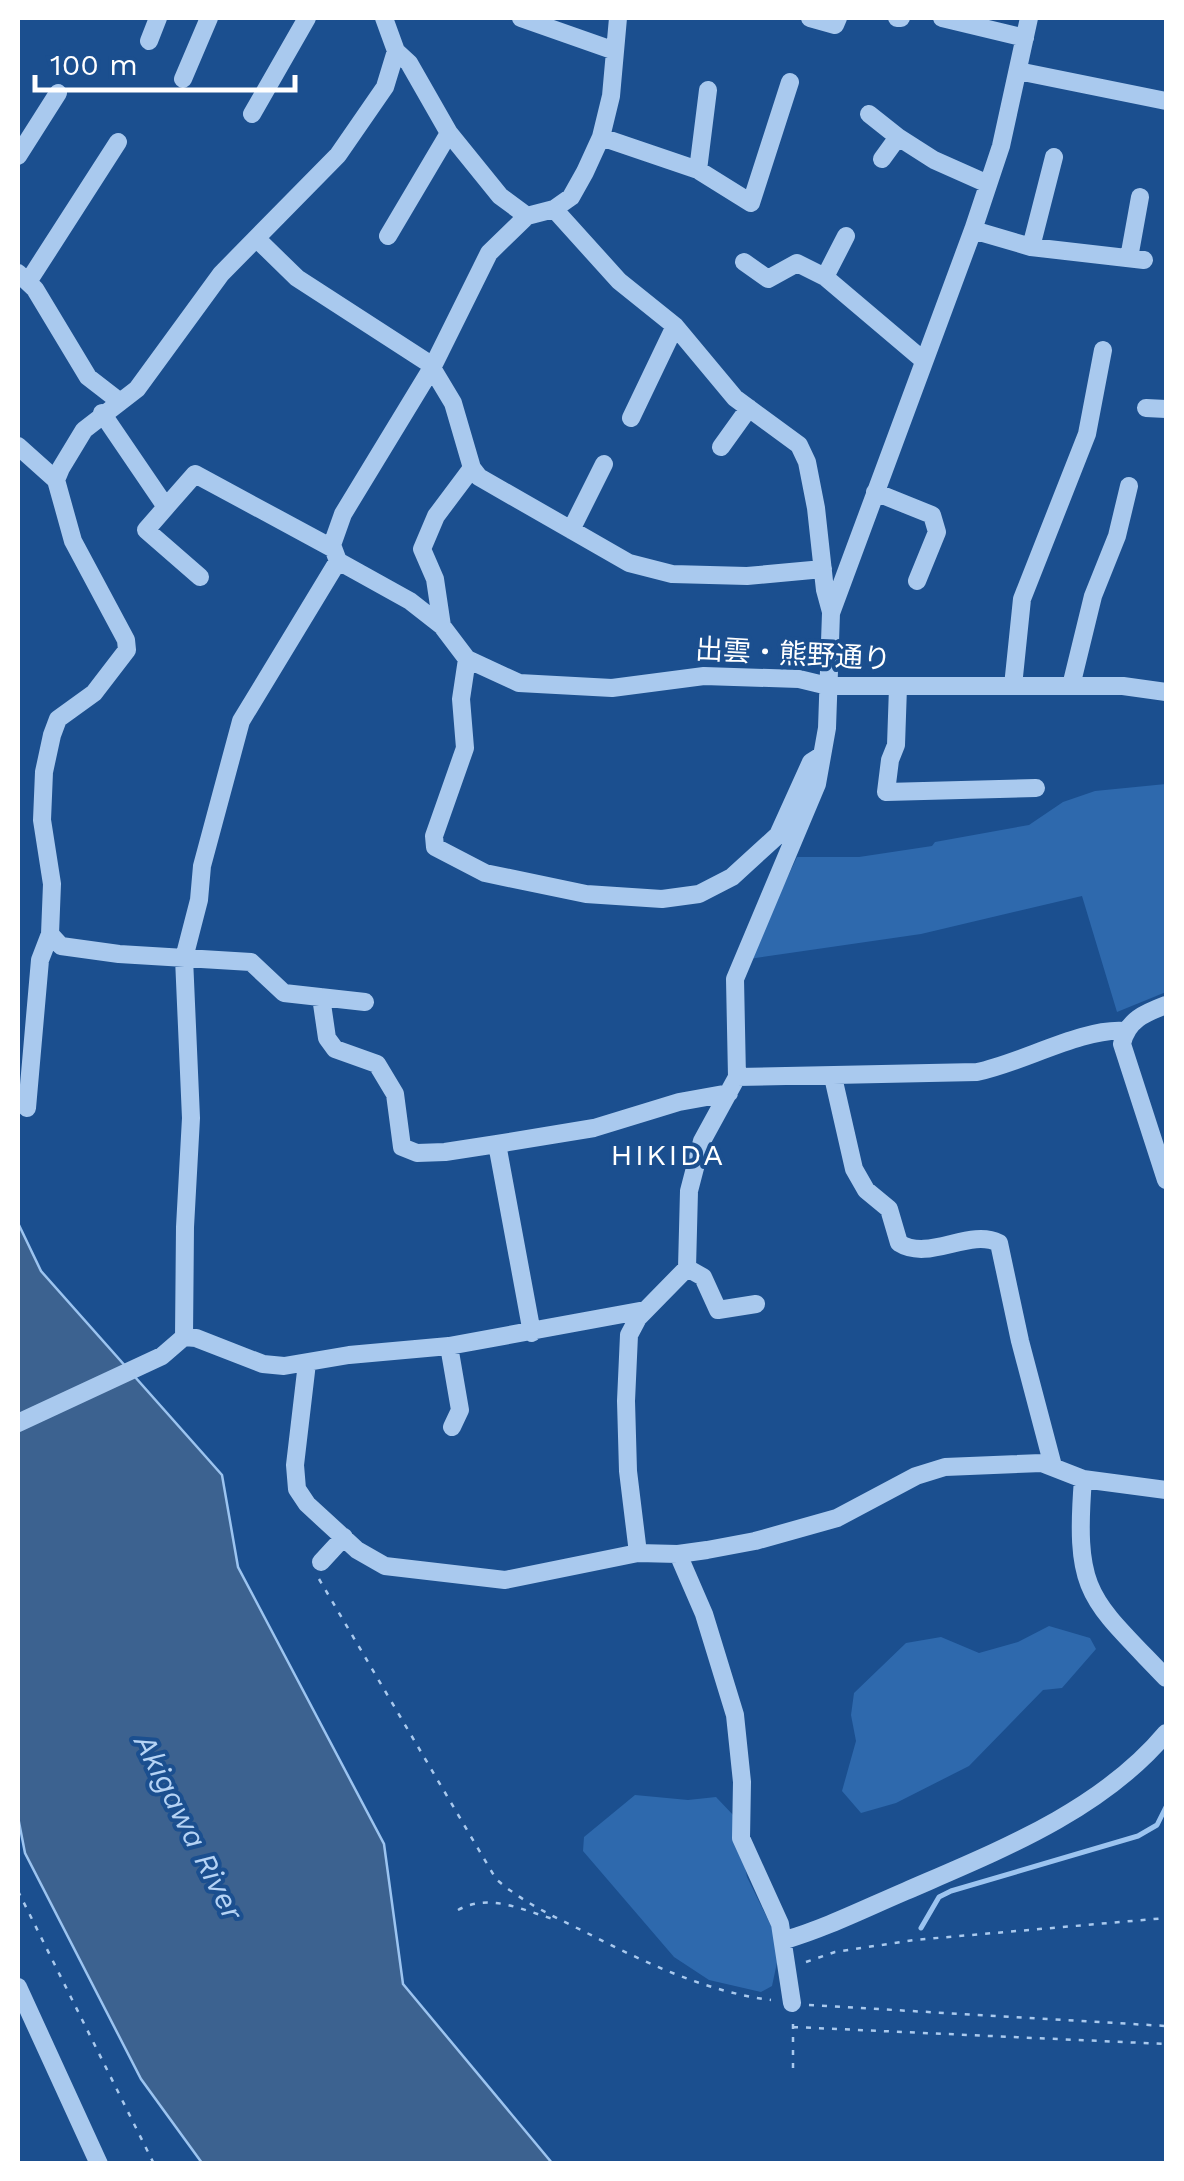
<svg xmlns="http://www.w3.org/2000/svg" width="1184" height="2181" font-family="'Work Sans','Noto Sans JP',sans-serif">
	<style>
		.green { fill: #2e69ad }
		.water { fill: #3c6290; stroke: #9cc4f0; stroke-width: 2.5 }
		.lines { fill: none; stroke-linecap: round; stroke-linejoin: round }
		.stream { stroke: #9cc4f0; stroke-width: 5 }
		.path { stroke: #a9c9ee; stroke-width: 2.5; stroke-dasharray: 5 8; stroke-linecap: butt }
		.minor { stroke: #a9c9ee; stroke-width: 18 }
		.labels { text-anchor: middle; dominant-baseline: central; stroke-width: 8; stroke-linejoin: round; paint-order: stroke }
		.street-label { font-size: 28px; fill: #fff; stroke: #1b4f8f }
		.neighbourhood-label { font-size: 30px; letter-spacing: 2.5px; fill: #fff; stroke: #1b4f8f }
		.water-label { font-size: 30px; font-style: italic; fill: #b5d3f5; stroke: #1b4f8f }
	</style>
	<rect width="100%" height="100%" fill="#1b4f8f"/>
	<path class="green" d="M1166 784V992L1117 1012 1082 896 921 934 749 959 797 857H859L932 846 935 842 1029 825 1063 802 1095 791Z
		M1049 1626 1090 1638 1096 1649 1062 1688 1043 1690 969 1766 896 1803 861 1813 842 1791 856 1741 851 1715 854 1693 906 1643 941 1637 979 1653 1018 1642Z
		M635 1795 688 1800 716 1797 735 1817 747 1877 777 1938 779 1953 772 1986 761 1992 709 1980 674 1957 583 1851 584 1837Z"/>
	<path class="water" d="M18 1223 41 1271 222 1475 238 1567 384 1844 403 1984 552 2163H202L141 2079 25 1853 18 1817Z"/>
	<g class="lines">
		<path class="stream" d="M921 1928 939 1897 951 1891 1138 1836 1157 1825 1166 1807"/>
		<path class="path" d="M319 1579 496 1879C523 1903 557 1918 589 1934 646 1963 707 1992 771 2000
			M18 1891 154 2164
			M458 1910C491 1892 523 1911 557 1920
			M806 1962 835 1952 914 1940 1166 1918
			M809 2005 1166 2026
			M793 2027 1166 2044
			M793 2068V2019"/>
		<path class="minor" d="M384 18 396 51 409 63 449 133 500 196 527 216
			M521 18 615 51
			M810 18 835 25 838 18
			M897 18H901
			M942 18 1025 38
			M149 41 158 18
			M1018 71 1166 101
			M183 79 209 18
			M252 114 307 18
			M869 114 898 137
			M601 137 698 170 751 203 790 82
			M18 156 58 93
			M882 159 898 137 934 160 988 184
			M698 170 708 90
			M554 209 619 281 675 326 735 398 799 445 807 462 816 508 825 590 831 612
			M973 230 1031 247 1144 260
			M388 236 449 133
			M257 239 297 278 433 366
			M1031 247 1054 157
			M1129 258 1140 197
			M744 262 768 279 797 263 825 277 923 360
			M18 273 35 289 88 377 119 401
			M825 277 846 236
			M28 282 118 142
			M432 368 453 403 472 468 479 477 629 563 672 574 747 576 823 569
			M1146 408 1166 409
			M102 413 166 507 195 474 332 548
			M631 418 675 326
			M18 446 56 480
			M721 447 749 408
			M875 492 932 515 937 532 917 581
			M166 507 146 530 200 577
			M571 530 604 464
			M338 561 410 601 442 626 467 659 519 683 612 688 704 676 799 679 828 686H1123L1166 692
			M338 561 332 545 343 514 433 366 489 253 527 216 554 209 571 197 585 172 601 137 611 96 618 18
			M442 626 435 579 422 549 436 516 472 468
			M467 659 461 699 465 748 434 836 435 847 485 873 586 894 662 899 699 894 732 877 778 835 811 762 822 755
			M1013 686 1022 599 1087 434 1103 350
			M1071 686 1093 596 1117 536 1129 486
			M898 687 896 745 890 760 886 792 1036 788
			M321 997 327 1038 335 1049 377 1064 395 1094 402 1147 417 1153 445 1152 497 1144 594 1128 679 1102 729 1093
			M365 1002 284 993 251 962 119 954 61 946 50 934 52 884 42 820 44 772 52 735 58 719 94 693 127 650 126 640 73 541 56 480 61 468 84 430 137 389 221 274 338 155 385 87 396 51
			M1166 1005C1145 1013 1127 1020 1122 1044L1166 1180
			M737 1077 977 1072C1022 1063 1082 1028 1124 1031
			M833 1077 854 1169 866 1190 889 1209 899 1243C929 1262 969 1228 999 1243L1020 1341 1053 1466
			M27 1108 40 960 50 934
			M497 1144 532 1333
			M687 1268 703 1277 718 1310 756 1304
			M184 1337 196 1338 263 1364 284 1366 349 1355 449 1346 645 1310
			M449 1346 460 1410 452 1427
			M307 1363 295 1465 297 1489 307 1504 357 1550 385 1566 505 1580 638 1553 678 1554 707 1550 755 1541 837 1518 916 1476 945 1467 1042 1463 1083 1479 1166 1490
			M18 1423 162 1356 184 1337 185 1227 191 1118 184 958 199 900 202 866 241 721 338 561
			M1083 1479C1074 1595 1090 1598 1166 1678
			M638 1553 628 1471 626 1401 629 1335 638 1318 687 1268 689 1191 702 1141 737 1077 735 979 817 784 827 728 831 613 973 230 1001 146 1029 18
			M678 1554 704 1614 735 1715 742 1782 741 1838 780 1924 792 2003
			M321 1562 344 1537
			M785 1940C826 1928 866 1908 906 1891 998 1851 1101 1811 1166 1733
			M18 1987 99 2164"/>
	</g>
	<g class="labels">
		<g class="street-label">
			<text transform="translate(793 654) rotate(3)">出雲・熊野通り</text>
		</g>
		<g class="neighbourhood-label">
			<text x="668" y="1154">HIKIDA</text>
		</g>
		<g class="water-label">
			<text transform="translate(189 1827) rotate(63)">Akigawa River</text>
		</g>
	</g>
	<rect width="1184" height="2181" fill="none" stroke="#ffffff" stroke-width="40"/>
	<path d="M35 75v15h260v-15" fill="none" stroke="#ffffff" stroke-width="5"/>
	<text x="50" y="75" font-size="30" fill="#ffffff" stroke="#1b4f8f" stroke-width="8" paint-order="stroke">100 m</text>
</svg>
